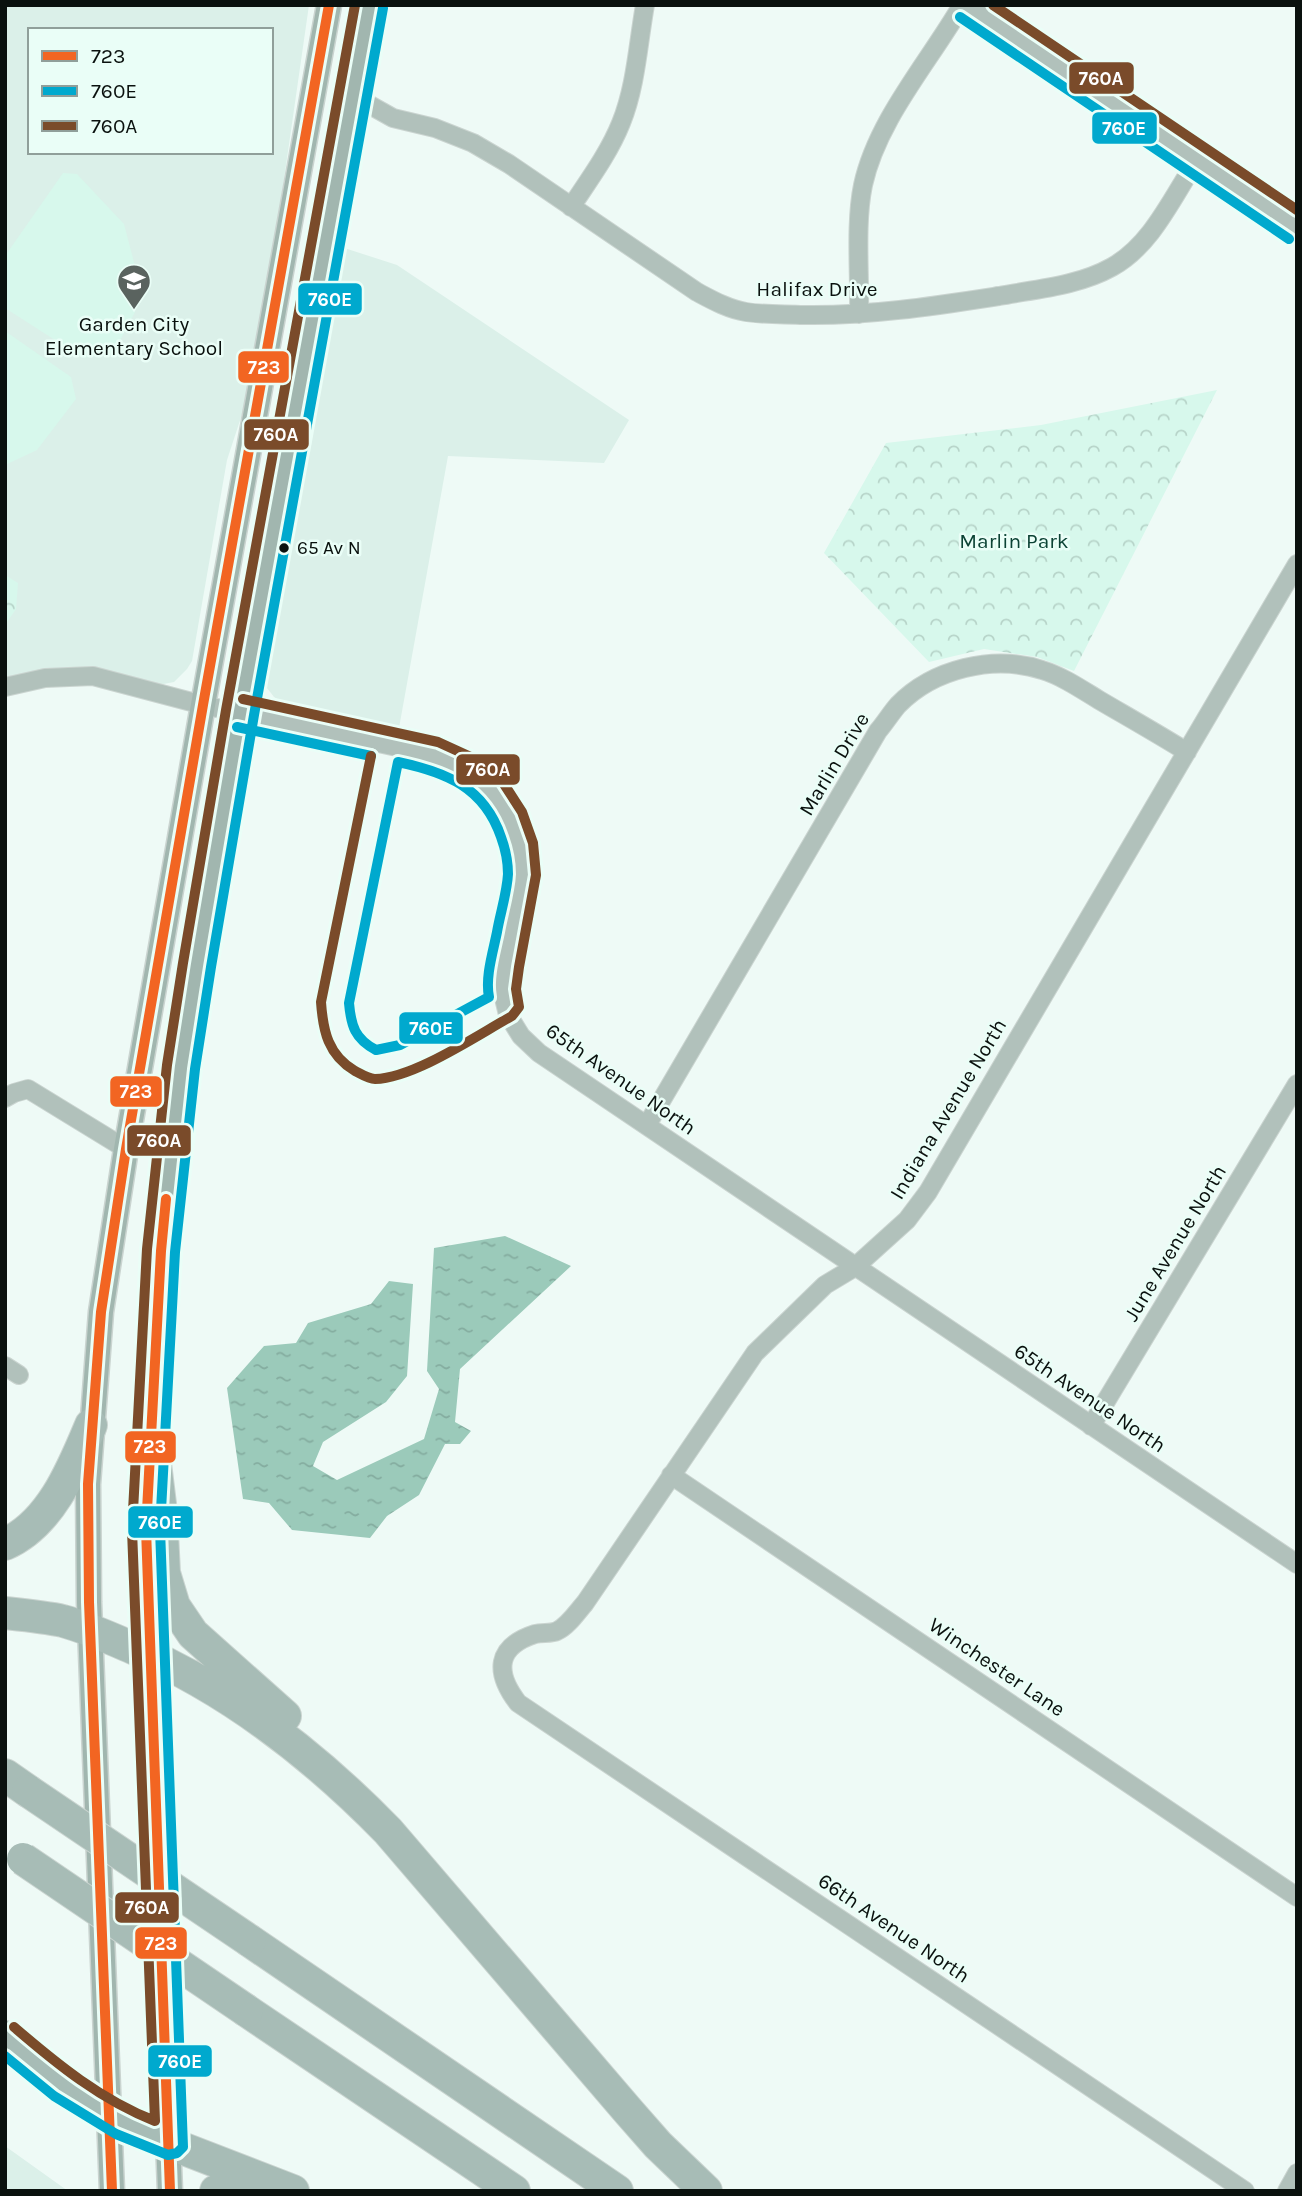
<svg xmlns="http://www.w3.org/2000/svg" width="1302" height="2196" font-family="Karla,sans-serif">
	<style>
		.built { fill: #dbf0e9; fill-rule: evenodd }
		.grass { fill: #d7f8ec }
		.park { fill: url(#park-crowns) }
		.water { fill: url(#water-ripples) }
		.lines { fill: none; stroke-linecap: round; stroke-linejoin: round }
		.minor-casing { stroke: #cad4d0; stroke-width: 20 }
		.tertiary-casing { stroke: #cad4d0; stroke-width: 24 }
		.secondary-casing { stroke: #cad4d0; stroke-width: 27 }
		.motorway-casing { stroke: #cad4d0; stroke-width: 34 }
		.minor { stroke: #b1c1bb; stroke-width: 18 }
		.tertiary { stroke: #b1c1bb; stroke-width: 21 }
		.secondary { stroke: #a1b6af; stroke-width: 24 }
		.motorway { stroke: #a7bcb6; stroke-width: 32 }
		.motorway-bridge-casing { stroke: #cad4d0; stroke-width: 34; stroke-linecap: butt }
		.motorway-bridge { stroke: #a7bcb6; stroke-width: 32 }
		.bus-1-casing { stroke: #eafef7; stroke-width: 16 }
		.bus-2-casing { stroke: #eafef7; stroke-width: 16 }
		.bus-3-casing { stroke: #eafef7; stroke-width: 16 }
		.bus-1 { stroke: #f26522; stroke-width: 10 }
		.bus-2 { stroke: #00a9ce; stroke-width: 10 }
		.bus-3 { stroke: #7a4b2a; stroke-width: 10 }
		.bus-dot { fill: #0a110e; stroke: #eafef7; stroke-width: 2.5 }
		.labels { text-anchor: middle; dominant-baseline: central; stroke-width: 5; stroke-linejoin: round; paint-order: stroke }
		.bus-label { font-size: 19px; fill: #0a110e; stroke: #eafef7; text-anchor: start }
		.street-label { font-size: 21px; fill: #0a110e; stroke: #eafef7 }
		.poi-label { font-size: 21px; fill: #0a110e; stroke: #eafef7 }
		.park-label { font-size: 21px; fill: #0c4335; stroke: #eafef7 }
		.line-badge { stroke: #eafef7; stroke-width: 2.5 }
		.badge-label { font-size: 19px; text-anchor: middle; font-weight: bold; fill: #fff }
	</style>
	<defs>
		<pattern id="park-crowns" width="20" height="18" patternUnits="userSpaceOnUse" patternTransform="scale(1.75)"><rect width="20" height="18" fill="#d7f8ec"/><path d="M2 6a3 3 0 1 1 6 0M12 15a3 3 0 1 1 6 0" fill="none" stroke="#b7d4c9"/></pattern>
		<pattern id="water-ripples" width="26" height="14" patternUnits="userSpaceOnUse" patternTransform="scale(1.75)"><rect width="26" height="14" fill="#9bcaba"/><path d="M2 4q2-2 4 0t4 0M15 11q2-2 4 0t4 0" fill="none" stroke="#84ac9f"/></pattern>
	</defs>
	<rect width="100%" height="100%" fill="#eefaf6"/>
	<path class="built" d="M5 5H309L276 235 251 387 227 460 192 661 187 669 174 682 158 685 108 675 5 686ZM30 30H271V152H30Z
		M335 245 397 265 629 420 604 463 448 456 399 728 282 702 274 697 267 688 262 674 261 658Z
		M5 2146 68 2191H5Z"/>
	<path class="grass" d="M63 173 77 174 124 224 136 270 135 312 114 352 83 358 5 308V256Z
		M5 331 71 377 76 399 37 450 5 465Z"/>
	<path class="park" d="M1217 390 1074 671 1037 657 984 649 929 662 824 553 886 443 1041 425Z
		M5 575 18 583 16 609 5 625Z"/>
	<path class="water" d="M505 1236 571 1266 460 1369 455 1422 471 1431 460 1444H445L419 1495 387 1516 370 1538 292 1530 269 1503 243 1499 227 1388 264 1346 296 1343 308 1323 371 1304 389 1281 413 1284 407 1376 386 1402 323 1442 313 1466 337 1480 424 1439 439 1389 427 1371 434 1248Z"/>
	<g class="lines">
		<g class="minor-casing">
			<path id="minor" d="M352 95 393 118 435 128 473 143 509 164 697 292C712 300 728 309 746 312 765 315 785 314 804 315 871 316 934 306 999 296 1037 289 1078 286 1112 267 1152 245 1173 196 1197 160
				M571 207C589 180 609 153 621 123 636 86 638 44 645 5
				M859 314C860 273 855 224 863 185 877 120 929 62 962 5
				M5 687 45 678 93 676 203 705 434 755 466 770 492 790 509 817 519 846 522 875 502 990 508 1015 521 1036 539 1053 1297 1564
				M5 1098 14 1093 28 1089 126 1149
				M647 1125 878 731C885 723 891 713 898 705 933 669 993 654 1042 670 1062 676 1081 689 1099 700 1128 717 1158 734 1187 752
				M5 1366 19 1375
				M1091 1426 1297 1084
				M671 1475 1297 1897
				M1245 2191 518 1703C495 1673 495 1647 535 1634 542 1632 551 1634 557 1631 568 1626 577 1612 585 1603L755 1353 825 1285 855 1267 907 1220 928 1192 1297 564
				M1287 2191 1297 2173"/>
		</g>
		<g class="tertiary-casing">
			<path id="tertiary" d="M968 5 1297 227"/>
		</g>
		<g class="secondary-casing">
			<path id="secondary" d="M150 1449 161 1251 181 1067 240 713 369 5
				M148 1495 146 1529 149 1655 170 2191
				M112 2191 89 1602 88 1484 101 1312 126 1149 203 705 329 5"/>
		</g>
		<g class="motorway-casing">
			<path id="motorway" d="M151 1431 161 1512 164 1573 174 1606 193 1634 285 1716
				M5 1544C51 1524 73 1468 91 1425
				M5 1613C24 1615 45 1617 63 1621 88 1628 110 1638 133 1648 231 1690 314 1755 388 1831L629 2112 658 2145 706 2191
				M5 1775 28 1791
				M250 1941 617 2191
				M247 2011 514 2191
				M5 2037 71 2091 110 2117 135 2130 293 2191
				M216 2191 235 2184 266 2186"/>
		</g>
		<use href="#minor" class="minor"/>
		<use href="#tertiary" class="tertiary"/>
		<use href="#secondary" class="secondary"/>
		<use href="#motorway" class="motorway"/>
		<g class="motorway-bridge-casing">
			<path id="motorway-bridge" d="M28 1791 250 1941
				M23 1859 247 2011"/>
		</g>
		<use href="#motorway-bridge" class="motorway-bridge"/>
		<g class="bus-1-casing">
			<path id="bus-1" d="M166 1199 161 1251 146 1529 170 2191
				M112 2191 89 1602 88 1484 101 1312 126 1149 203 705 329 5"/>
		</g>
		<g class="bus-2-casing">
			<path id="bus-2" d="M960 17 1289 239
				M237 727 371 756
				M398 762C446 772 484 787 501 837 505 848 508 861 508 874 507 893 500 914 497 932 493 952 485 977 489 997L400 1045 376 1050C355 1039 351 1026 349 1003Z
				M5 2056 54 2096 116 2134 168 2155 177 2153 183 2147 160 1529 175 1252 195 1069 211 967 254 715 383 8"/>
		</g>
		<g class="bus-3-casing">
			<path id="bus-3" d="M993 5 1297 210
				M243 699 438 742 473 758 502 781 522 812 533 843 536 875 519 967 516 989 519 1007 512 1016C476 1036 414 1078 375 1079 368 1079 361 1074 355 1071 328 1055 323 1031 321 1002L371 756
				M14 2027C57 2064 101 2100 155 2121L132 1530 147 1249 167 1065 183 963 226 710 355 5"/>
		</g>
		<use href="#bus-1" class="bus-1"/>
		<use href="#bus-2" class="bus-2"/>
		<use href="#bus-3" class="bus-3"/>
	</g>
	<defs>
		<g id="school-pin" transform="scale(1.75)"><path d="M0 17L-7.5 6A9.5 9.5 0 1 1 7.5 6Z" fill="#5a635f" stroke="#eafef7"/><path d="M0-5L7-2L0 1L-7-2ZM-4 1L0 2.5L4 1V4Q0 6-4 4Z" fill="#fff"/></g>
	</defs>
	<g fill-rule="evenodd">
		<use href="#school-pin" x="134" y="281"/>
	</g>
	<circle class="bus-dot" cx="284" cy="548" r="6"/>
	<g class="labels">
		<g class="bus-label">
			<text x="297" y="548">65 Av N</text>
		</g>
		<g class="street-label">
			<text x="817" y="289">Halifax Drive</text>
			<text transform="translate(834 764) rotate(-59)">Marlin Drive</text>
			<text transform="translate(621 1079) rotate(35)">65th Avenue North</text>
			<text transform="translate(948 1109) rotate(-59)">Indiana Avenue North</text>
			<text transform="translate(1175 1243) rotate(-59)">June Avenue North</text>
			<text transform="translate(1090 1398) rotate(34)">65th Avenue North</text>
			<text transform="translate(997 1667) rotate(34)">Winchester Lane</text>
			<text transform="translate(894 1928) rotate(34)">66th Avenue North</text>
		</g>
		<g class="poi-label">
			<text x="134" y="324">Garden City<tspan x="134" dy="24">Elementary School</tspan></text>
		</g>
		<g class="park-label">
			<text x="1014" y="541">Marlin Park</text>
		</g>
	</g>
	<g class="line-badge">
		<rect x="1068" y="61" width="67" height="34" rx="7" fill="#7a4b2a"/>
		<rect x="1091" y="111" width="67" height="34" rx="7" fill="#00a9ce"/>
		<rect x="297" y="282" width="66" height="34" rx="7" fill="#00a9ce"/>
		<rect x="237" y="350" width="53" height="34" rx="7" fill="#f26522"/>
		<rect x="243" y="418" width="67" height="33" rx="7" fill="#7a4b2a"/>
		<rect x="455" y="753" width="66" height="33" rx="7" fill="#7a4b2a"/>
		<rect x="398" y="1011" width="66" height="34" rx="7" fill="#00a9ce"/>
		<rect x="109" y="1075" width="54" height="33" rx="7" fill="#f26522"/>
		<rect x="126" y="1124" width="66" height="33" rx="7" fill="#7a4b2a"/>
		<rect x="124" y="1430" width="53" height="34" rx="7" fill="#f26522"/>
		<rect x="127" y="1505" width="67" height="34" rx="7" fill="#00a9ce"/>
		<rect x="114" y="1891" width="66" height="33" rx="7" fill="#7a4b2a"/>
		<rect x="134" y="1926" width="54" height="34" rx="7" fill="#f26522"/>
		<rect x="147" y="2044" width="66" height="34" rx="7" fill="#00a9ce"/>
	</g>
	<g class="badge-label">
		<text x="1101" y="85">760A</text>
		<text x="1124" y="135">760E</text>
		<text x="330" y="306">760E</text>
		<text x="264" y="374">723</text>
		<text x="276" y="441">760A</text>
		<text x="488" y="776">760A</text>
		<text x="431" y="1035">760E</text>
		<text x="136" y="1098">723</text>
		<text x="159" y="1147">760A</text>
		<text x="150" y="1453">723</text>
		<text x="160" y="1529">760E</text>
		<text x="147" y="1914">760A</text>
		<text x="161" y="1950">723</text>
		<text x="180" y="2068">760E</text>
	</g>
	<rect width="1302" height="2196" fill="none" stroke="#0a110e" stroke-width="14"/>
	<rect x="28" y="28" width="245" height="126" fill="#eafef7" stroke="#909f9a" stroke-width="2"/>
	<rect x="42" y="51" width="35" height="10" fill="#f26522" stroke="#909f9a" stroke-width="2"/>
	<text x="91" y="63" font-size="21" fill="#0a110e">723</text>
	<rect x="42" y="86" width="35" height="10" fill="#00a9ce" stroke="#909f9a" stroke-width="2"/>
	<text x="91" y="98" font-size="21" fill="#0a110e">760E</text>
	<rect x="42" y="121" width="35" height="10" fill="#7a4b2a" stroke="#909f9a" stroke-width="2"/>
	<text x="91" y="133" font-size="21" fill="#0a110e">760A</text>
</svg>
